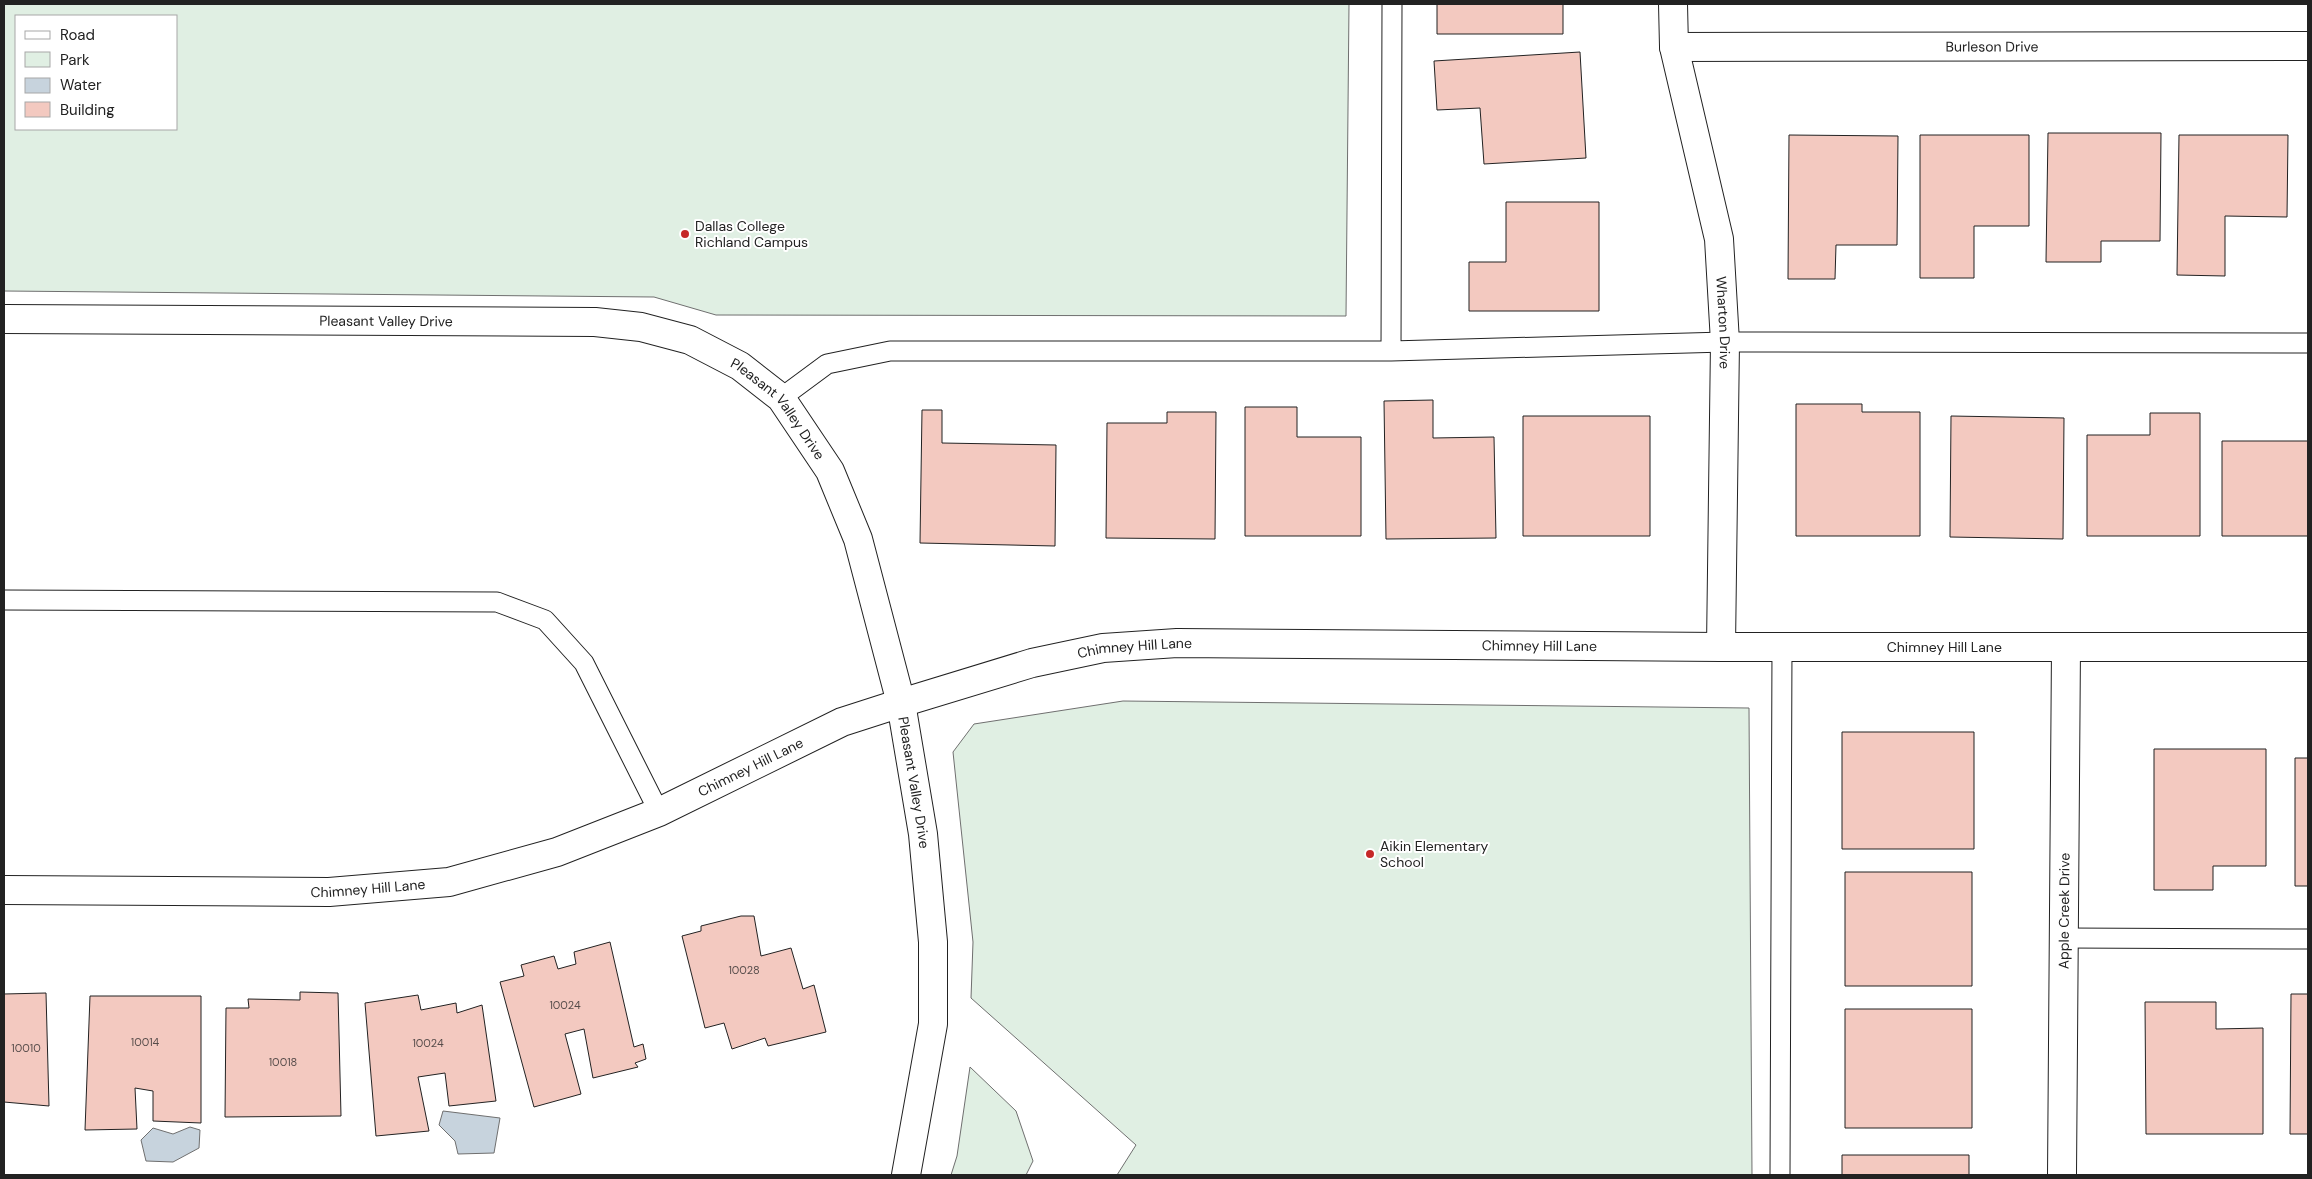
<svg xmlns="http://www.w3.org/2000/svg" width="2312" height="1179" font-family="'DM Sans',sans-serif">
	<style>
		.green { fill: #e0efe3; stroke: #6f6f6f; fill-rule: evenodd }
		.water { fill: #c7d3dd; stroke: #6f6f6f }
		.building { fill: #f3c9c0; stroke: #222 }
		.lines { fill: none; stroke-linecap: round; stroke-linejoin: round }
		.service-casing { stroke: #222; stroke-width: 21 }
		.minor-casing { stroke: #222; stroke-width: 30 }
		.tertiary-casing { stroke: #222; stroke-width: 30 }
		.service { stroke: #fff; stroke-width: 19 }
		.minor { stroke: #fff; stroke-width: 28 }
		.tertiary { stroke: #fff; stroke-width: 28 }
		.poi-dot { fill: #c62828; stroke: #fff; stroke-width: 2 }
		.labels { text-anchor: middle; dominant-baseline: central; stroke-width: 4; stroke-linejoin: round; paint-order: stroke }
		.number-label { font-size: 11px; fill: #564c4a }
		.street-label { font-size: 14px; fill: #222; stroke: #fff }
		.poi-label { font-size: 14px; fill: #222; stroke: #fff; text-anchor: start }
	</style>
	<rect width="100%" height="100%" fill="#fff"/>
	<path class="green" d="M4 4H1349L1346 316 716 315 654 297 4 291ZM16 16H176V129H16Z
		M1123 701 1749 708 1752 1175H1117L1136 1145 971 998 973 942 953 752 974 724Z
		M970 1067 1016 1111 1033 1161 1026 1175H951L957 1156Z"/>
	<path class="water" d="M443 1111 500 1118 494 1153 458 1154 455 1141 439 1125Z
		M190 1127 200 1130 199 1148 173 1162 146 1161 141 1140 153 1128 173 1134Z"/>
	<path class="building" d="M1437 4H1563V34H1437Z
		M1580 52 1586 158 1484 164 1480 108 1437 110 1434 61Z
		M2048 133H2161L2160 241H2101V262H2046Z
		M1789 135 1898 136 1897 245H1836L1835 279H1788Z
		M1920 135H2029V226H1974V278H1920Z
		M2179 135H2288L2287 217 2225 216V276L2177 275Z
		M1506 202H1599V311H1469V262H1506Z
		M1433 400V438L1494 437 1496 538 1386 539 1384 401Z
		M1796 404H1862V412H1920V536H1796Z
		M1245 407H1297V437H1361V536H1245Z
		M922 410H942V443L1056 445 1055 546 920 543Z
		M1167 412H1216L1215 539 1106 538 1107 423H1167Z
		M2150 413H2200V536H2087V435H2150Z
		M1523 416H1650V536H1523Z
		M1951 416 2064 418 2063 539 1950 537Z
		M2222 441H2308V536H2222Z
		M1842 732H1974V849H1842Z
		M2154 749H2266V866H2213V890H2154Z
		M2295 758H2308V886H2295Z
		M1845 872H1972V986H1845Z
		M741 916H754L761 956 791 948 803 989 814 985 826 1032 768 1046 765 1038 732 1049 724 1023 705 1028 682 936 701 931V926Z
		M610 942 634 1047 643 1044 646 1059 635 1063 638 1067 593 1078 584 1029 565 1034 581 1094 534 1107 500 982 524 976 521 965 554 956 558 969 576 964 574 952Z
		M300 992 338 993 341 1116 225 1117 226 1008H249L248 999 300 1000Z
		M46 993 49 1106 4 1102V994Z
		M2291 994H2308V1134H2290Z
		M418 995 421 1010 456 1003 457 1013 482 1005 496 1101 449 1106 445 1073 418 1077 429 1131 376 1136 365 1003Z
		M90 996H201V1123L153 1121V1091L135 1088 137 1129 85 1130Z
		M2145 1002H2216V1029L2263 1028V1134H2146Z
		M1845 1009H1972V1128H1845Z
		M1842 1155H1969V1175H1842Z"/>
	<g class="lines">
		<g class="service-casing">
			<path id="service" d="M1391 351 1392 4
				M781 398 827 364 890 351H1391L1725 342 2308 343
				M4 600 497 602 545 620 584 663 659 812
				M2064 938 2308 939
				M1780 1175 1782 647"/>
		</g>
		<g class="minor-casing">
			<g id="minor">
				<path id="s1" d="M1673 4 1674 47 1719 239 1725 342 1721 647"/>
				<path id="s2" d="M1674 47 2308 46"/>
				<path id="s3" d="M4 319 595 322 641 327 690 340 740 366 781 398 830 471 858 539 901 703 923 834 933 942V1024L906 1175"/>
				<path id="s4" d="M2062 1175 2066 647"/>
			</g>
		</g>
		<g class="tertiary-casing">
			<g id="tertiary">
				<path id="s5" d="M4 890 329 892 449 882 557 852 659 812 842 722 901 703 1032 663 1103 648 1177 643 1721 647H2308"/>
			</g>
		</g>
		<use href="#service" class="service"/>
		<use href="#minor" class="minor"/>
		<use href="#tertiary" class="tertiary"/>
	</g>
	<g class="poi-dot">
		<circle cx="685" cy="234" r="5"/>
		<circle cx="1370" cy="854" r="5"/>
	</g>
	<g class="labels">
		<g class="number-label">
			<text x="744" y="970">10028</text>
			<text x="565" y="1005">10024</text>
			<text x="145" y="1042">10014</text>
			<text x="428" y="1043">10024</text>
			<text x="26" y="1048">10010</text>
			<text x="283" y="1062">10018</text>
		</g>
		<g class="street-label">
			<text stroke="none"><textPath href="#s2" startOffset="318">Burleson Drive</textPath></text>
			<text stroke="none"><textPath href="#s3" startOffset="382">Pleasant Valley Drive</textPath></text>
			<text stroke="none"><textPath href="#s1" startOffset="324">Wharton Drive</textPath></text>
			<text stroke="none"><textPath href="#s3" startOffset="802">Pleasant Valley Drive</textPath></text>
			<text stroke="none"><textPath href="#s5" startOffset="1579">Chimney Hill Lane</textPath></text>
			<text stroke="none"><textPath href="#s5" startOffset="1984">Chimney Hill Lane</textPath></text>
			<text stroke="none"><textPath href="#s5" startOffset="1174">Chimney Hill Lane</textPath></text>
			<text stroke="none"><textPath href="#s5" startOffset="769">Chimney Hill Lane</textPath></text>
			<text stroke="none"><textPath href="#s3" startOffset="1208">Pleasant Valley Drive</textPath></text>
			<text stroke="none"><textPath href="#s5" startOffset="364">Chimney Hill Lane</textPath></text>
			<text stroke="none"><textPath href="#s4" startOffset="264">Apple Creek Drive</textPath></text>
		</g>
		<g class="poi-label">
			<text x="695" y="226">Dallas College<tspan x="695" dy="16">Richland Campus</tspan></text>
			<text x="1380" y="846">Aikin Elementary<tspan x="1380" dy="16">School</tspan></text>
		</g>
	</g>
	<rect width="2312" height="1179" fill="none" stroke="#222222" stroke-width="10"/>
	<rect x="15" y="15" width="162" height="115" fill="#ffffff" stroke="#a7a7a7"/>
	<rect x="25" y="31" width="25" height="8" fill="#ffffff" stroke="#a7a7a7"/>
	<text x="60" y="40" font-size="15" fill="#222222">Road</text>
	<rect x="25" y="52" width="25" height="15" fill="#e0efe3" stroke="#a7a7a7"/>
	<text x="60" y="65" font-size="15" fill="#222222">Park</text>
	<rect x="25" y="78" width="25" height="15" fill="#c7d3dd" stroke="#a7a7a7"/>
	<text x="60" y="90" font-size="15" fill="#222222">Water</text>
	<rect x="25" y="102" width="25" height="15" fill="#f3c9c0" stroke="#a7a7a7"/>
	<text x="60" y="115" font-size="15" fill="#222222">Building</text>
</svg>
